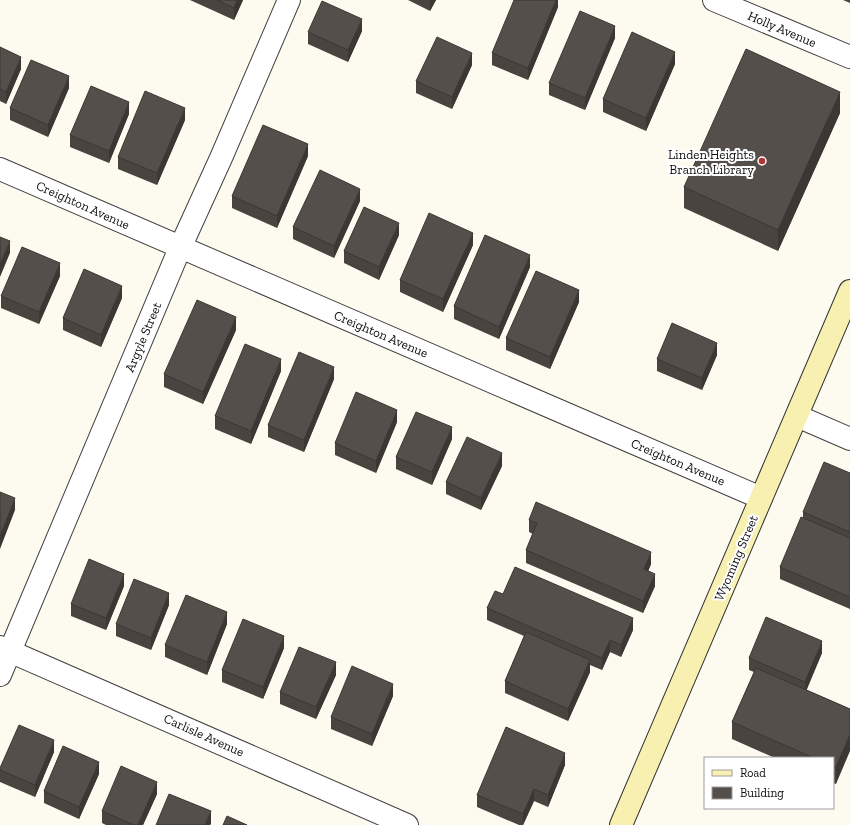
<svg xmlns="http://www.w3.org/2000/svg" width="850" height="825" font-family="'Zilla Slab',serif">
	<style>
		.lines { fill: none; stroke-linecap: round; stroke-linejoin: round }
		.street-casing { stroke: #404040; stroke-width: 24 }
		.secondary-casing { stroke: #2f2f2f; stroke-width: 24 }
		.street { stroke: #fff; stroke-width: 22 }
		.secondary { stroke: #f7f0b1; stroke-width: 22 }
		.wall { fill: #494440 }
		.shaded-wall { fill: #3c3734 }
		.building { fill: #554f4b; stroke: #3c3734 }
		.poi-dot { fill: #af3438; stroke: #fff; stroke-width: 1.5 }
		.labels { text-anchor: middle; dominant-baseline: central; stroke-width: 4; stroke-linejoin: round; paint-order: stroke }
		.street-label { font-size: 13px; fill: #0d0d0d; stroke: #fff }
		.poi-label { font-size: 13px; fill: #0d0d0d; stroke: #fff; text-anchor: end }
	</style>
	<rect width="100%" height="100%" fill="#fdfbf0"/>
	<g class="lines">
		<g class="street-casing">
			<path id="street" d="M714 0 850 57
				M0 169 761 498
				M797 416 850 439
				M0 647 407 825
				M0 675 180 248 221 158 289 0"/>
		</g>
		<g class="secondary-casing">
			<path id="secondary" d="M621 825 850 291"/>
		</g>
		<use href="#street" class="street"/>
		<use href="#secondary" class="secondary"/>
	</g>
	<path class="wall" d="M190 0H243L234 20Z
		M408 0H436L430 11Z
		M558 0V7L528 80 492 65V53Z
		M843 0H850V3Z
		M362 31 348 62 308 44V32Z
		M615 38 585 110 549 95V83Z
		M0 47 21 69 6 104 0 101Z
		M675 64 646 131 603 112V99Z
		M472 65 452 109 416 93V81Z
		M69 88 48 137 10 120V108Z
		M840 113 778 251 684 208V187Z
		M129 114 109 163 70 147V135Z
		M185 120 157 185 118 169V157Z
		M308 156 277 228 232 208V196Z
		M360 201 334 258 293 239V227Z
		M399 235 379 280 344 263V251Z
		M473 245 443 312 400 292V280Z
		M530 267 499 339 454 319V306Z
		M60 276 39 324 1 308V296Z
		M122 298 101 347 63 330V318Z
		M579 302 550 369 506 350V338Z
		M236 330 203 404 164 387V374Z
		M717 355 702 390 657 371V359Z
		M281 371 251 444 215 429V416Z
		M334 379 304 452 268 437V425Z
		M397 422 376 473 335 455V443Z
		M452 439 432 485 396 469V457Z
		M502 466 481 510 446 494V482Z
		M850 473V609L780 579V567L803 518V512Z
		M529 520 651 564 648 571 655 586 643 613 526 563V550L533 534 529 532Z
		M124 586 106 630 71 616V604Z
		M503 594 633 630 621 657 610 652 602 670 590 665V672L568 721 505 693V681L524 636 487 620V608Z
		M169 605 151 650 116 636V624Z
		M227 624 207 675 165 657V645Z
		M284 648 263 699 222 682V670Z
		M822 653 806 690 850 709 836 784 833 783V758H775L732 739V722L754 672 749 670V658Z
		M336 675 316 719 280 704V692Z
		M393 696 372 746 331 729V717Z
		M54 752 35 797 0 782V768Z
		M565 765 548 807 534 801 523 825H519L477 807V795Z
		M99 774 79 819 44 803V791Z
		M157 794 143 825H106L102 823V811Z"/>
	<path class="shaded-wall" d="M237 0H243L234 20V8Z
		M430 0H436L430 11Z
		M556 0H558V7L528 80V68Z
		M362 19V31L348 62V50Z
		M615 26V38L585 110V98Z
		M675 52V64L646 131V118Z
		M472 53V65L452 109V97Z
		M21 57V69L6 104V92Z
		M69 76V88L48 137V125Z
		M840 92V113L778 251V230Z
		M129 102V114L109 163V151Z
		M185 108V120L157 185V173Z
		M308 144V156L277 228V216Z
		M360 189V201L334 258V246Z
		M399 223V235L379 280V267Z
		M473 233V245L443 312V299Z
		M10 241V253L0 277V264Z
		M530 255V267L499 339V327Z
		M60 263V276L39 324V312Z
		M122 286V298L101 347V335Z
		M579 290V302L550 369V357Z
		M236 317V330L203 404V392Z
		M717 343V355L702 390V378Z
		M281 359V371L251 444V431Z
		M334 367V379L304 452V440Z
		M397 410V422L376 473V461Z
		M452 427V439L432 485V472Z
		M502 453V466L481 510V498Z
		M15 498V510L0 549V536Z
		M651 552V564L644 582V569Z
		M124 574V586L106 630V618Z
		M655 574V586L643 613V601Z
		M169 593V605L151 650V638Z
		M227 612V624L207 675V662Z
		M633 618V630L621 657V645Z
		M284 636V648L263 699V687Z
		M610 640V652L602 670V658Z
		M822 641V653L805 694V682Z
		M590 660V672L568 721V709Z
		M336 662V675L316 719V707Z
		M393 684V696L372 746V734Z
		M850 734V751L836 784V767Z
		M54 740V752L35 797V785Z
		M565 753V765L548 807V795Z
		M99 762V774L79 819V807Z
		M157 782V794L143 825H138Z
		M534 789V801L523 825V814Z
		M211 811V824L210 825H205Z"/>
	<path class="building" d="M217 0H237L234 8Z
		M514 0H556L528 68 492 53Z
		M322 1 362 19 348 50 308 32Z
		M580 11 615 26 585 98 549 83Z
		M632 32 675 52 646 118 603 99Z
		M437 37 472 53 452 97 416 81Z
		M0 47 21 57 6 92 0 89Z
		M746 49 840 92 778 230 684 187Z
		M31 60 69 76 48 125 10 108Z
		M91 86 129 102 109 151 70 135Z
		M145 91 185 108 157 173 118 157Z
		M263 125 308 144 277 216 232 196Z
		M320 170 360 189 334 246 293 227Z
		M364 207 399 223 379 267 344 251Z
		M429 213 473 233 443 299 400 280Z
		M485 235 530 255 499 327 454 306Z
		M0 237 10 241 0 264Z
		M22 247 60 263 39 312 1 296Z
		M84 269 122 286 101 335 63 318Z
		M536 271 579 290 550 357 506 338Z
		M197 300 236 317 203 392 164 374Z
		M672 323 717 343 702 378 657 359Z
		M245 344 281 359 251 431 215 416Z
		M299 352 334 367 304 440 268 425Z
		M356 392 397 410 376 461 335 443Z
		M416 412 452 427 432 472 396 457Z
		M467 437 502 453 481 498 446 482Z
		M824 462 850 473V532L803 512Z
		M0 492 15 498 0 536Z
		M536 502 651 552 644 569 655 574 643 601 526 550 537 523 529 520Z
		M801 517 850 538V597L780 567Z
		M89 559 124 574 106 618 71 604Z
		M515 567 633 618 621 645 610 640 602 658 487 608 495 591 503 594Z
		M134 579 169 593 151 638 116 624Z
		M186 595 227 612 207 662 165 645Z
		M766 617 822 641 805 682 749 658Z
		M243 619 284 636 263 687 222 670Z
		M526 632 590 660 568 709 505 681Z
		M299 647 336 662 316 707 280 692Z
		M352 666 393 684 372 734 331 717Z
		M756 668 850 709V734L836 767 833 766V758H814L732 722Z
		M19 725 54 740 35 785 0 770V768Z
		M506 727 565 753 548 795 534 789 523 814 477 795Z
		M63 746 99 762 79 807 44 791Z
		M121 766 157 782 138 825H134L102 811Z
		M169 794 211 811 205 825H156Z
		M227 816 247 825H223Z"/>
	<circle class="poi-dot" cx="762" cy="161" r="4"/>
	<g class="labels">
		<g class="street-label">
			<text transform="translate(782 29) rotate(23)">Holly Avenue</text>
			<text transform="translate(83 205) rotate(24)">Creighton Avenue</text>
			<text transform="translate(381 334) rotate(23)">Creighton Avenue</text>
			<text transform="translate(143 337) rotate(-67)">Argyle Street</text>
			<text transform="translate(678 462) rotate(23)">Creighton Avenue</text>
			<text transform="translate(736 558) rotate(-67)">Wyoming Street</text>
			<text transform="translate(204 735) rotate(24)">Carlisle Avenue</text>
		</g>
		<g class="poi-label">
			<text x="754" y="154">Linden Heights<tspan x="754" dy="15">Branch Library</tspan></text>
		</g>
	</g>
	<rect x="704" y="757" width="130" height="52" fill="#ffffff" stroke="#9e9e9e"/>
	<rect x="712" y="770" width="20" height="6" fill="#f7f0b1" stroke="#9e9e9e"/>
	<text x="740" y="777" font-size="12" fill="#0d0d0d">Road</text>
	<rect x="712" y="787" width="20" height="12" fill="#554f4b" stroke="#9e9e9e"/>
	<text x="740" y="797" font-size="12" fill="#0d0d0d">Building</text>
</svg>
